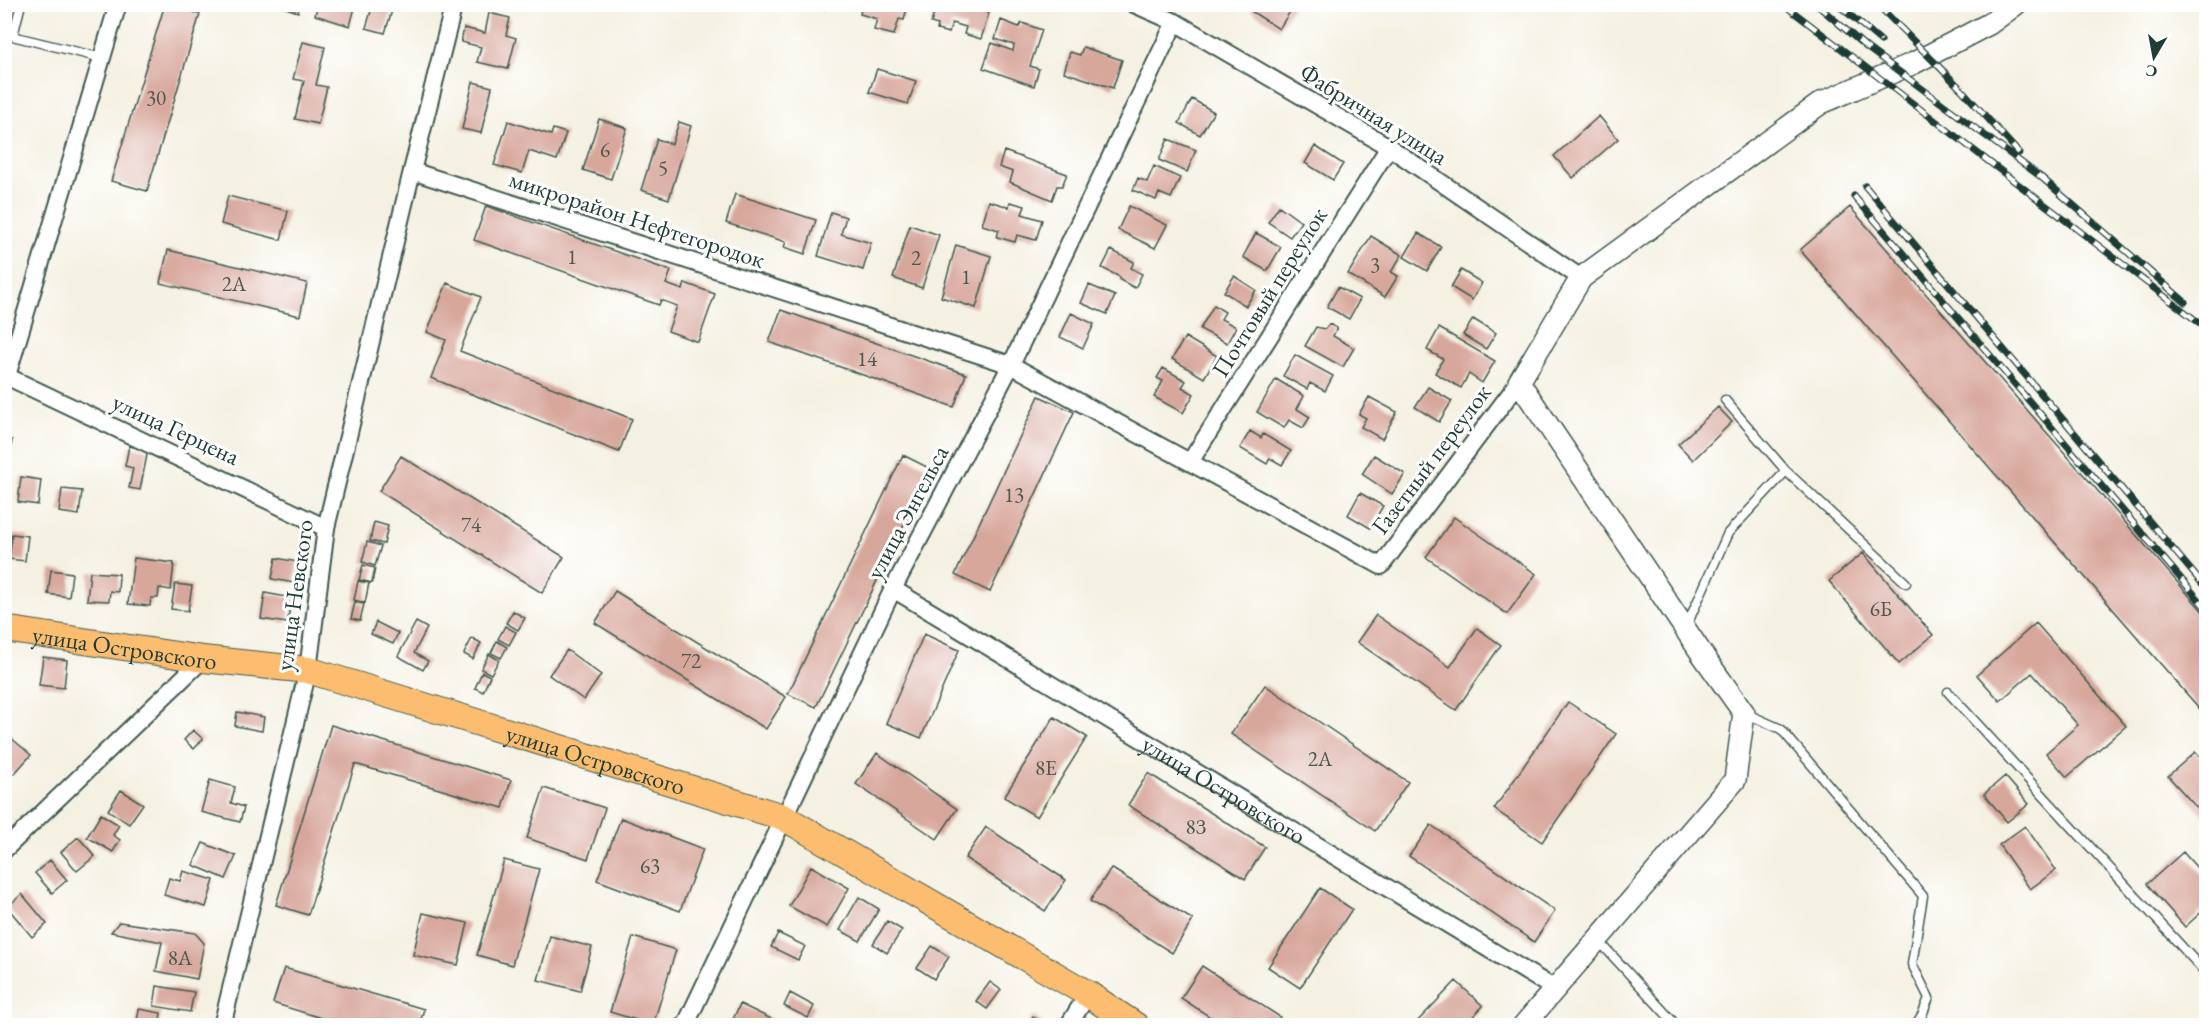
<svg xmlns="http://www.w3.org/2000/svg" width="2211" height="1030" font-family="'EB Garamond',serif">
	<style>
		.building { fill: #d8a79c }
		.lines { fill: none; stroke-linecap: round; stroke-linejoin: round }
		.service-casing { stroke: #3f584e; stroke-width: 11 }
		.minor-casing { stroke: #3f584e; stroke-width: 20 }
		.tertiary-casing { stroke: #3f584e; stroke-width: 24 }
		.primary-casing { stroke: #3f584e; stroke-width: 28 }
		.service { stroke: #fff; stroke-width: 8 }
		.minor { stroke: #fff; stroke-width: 16 }
		.tertiary { stroke: #fff; stroke-width: 21 }
		.primary { stroke: #fcbd6f; stroke-width: 26 }
		.rail-casing { stroke: #1f3d34; stroke-width: 7 }
		.rail { stroke: #fff; stroke-width: 4.5; stroke-dasharray: 14; stroke-linecap: butt }
		.labels { text-anchor: middle; dominant-baseline: central; stroke-width: 6; stroke-linejoin: round; paint-order: stroke }
		.number-label { font-size: 21px; fill: #4d584e }
		.street-label { font-size: 24px; fill: #1f3d34; stroke: #fff }
	</style>
	<rect width="100%" height="100%" fill="#fff"/>
	<filter id="ink" filterUnits="userSpaceOnUse"><feTurbulence type="fractalNoise" baseFrequency=".0167" numOctaves="2"/><feDisplacementMap in="SourceGraphic" scale="12" xChannelSelector="R" yChannelSelector="G"/><feConvolveMatrix kernelMatrix="1 2 1 2 8 2 1 2 1" color-interpolation-filters="sRGB"/></filter>
	<filter id="wash" filterUnits="userSpaceOnUse"><feTurbulence type="fractalNoise" baseFrequency=".008" numOctaves="4" result="noise"/><feDisplacementMap in="SourceGraphic" scale="24" xChannelSelector="R" yChannelSelector="G"/><feGaussianBlur stdDeviation="1.35" result="paint"/><feColorMatrix in="noise" values="0 0 0 0 0 0 0 0 0 0 0 0 0 0 0 0 0 1.4 0 .05"/><feComposite in="paint" operator="in"/></filter>
	<g filter="url(#wash)">
		<rect width="100%" height="100%" fill="#f4f1e2"/>
		<g id="blocks">
			<path class="building" d="M165 4 200 14 147 191 111 181Z
				M274 4H300L298 12Z
				M318 4H356L350 26 315 15Z
				M373 4H394L385 33 366 28Z
				M810 4H827L825 10Z
				M862 4H908L904 20 899 19 894 35 874 30 877 19 860 14Z
				M937 4H961L989 13 981 39 964 34 966 27 952 23 949 33 937 30 938 25 931 23Z
				M1255 4H1289L1293 7 1279 29 1251 11Z
				M489 13 510 18 506 35 516 38 508 69 477 62 481 47 461 42 464 28 485 33Z
				M1001 20 1019 27 1022 23 1042 30 1030 66 1039 69 1034 86 983 68 992 43 1013 51 1014 45 995 39Z
				M303 42 325 47 316 85 327 87 318 124 295 119 304 81 293 79Z
				M1083 47 1122 60 1113 88 1064 72 1070 52 1080 55Z
				M877 69 916 81 908 104 869 92Z
				M473 82 492 87 481 133 462 129Z
				M1192 99 1214 112 1200 135 1179 123Z
				M1599 116 1618 139 1573 178 1554 156Z
				M599 119 627 128 611 179 583 170Z
				M508 121 551 135 553 129 566 133 557 160 529 151 522 173 494 165Z
				M679 122 691 126 669 199 641 190 657 139 672 144Z
				M1168 139 1196 150 1187 172 1159 160Z
				M1315 146 1343 164 1333 180 1305 163Z
				M1004 151 1067 174 1062 186H1057L1052 200 1010 182 1013 172 999 167Z
				M1154 166 1180 178 1171 198 1159 193 1156 200 1133 190 1138 178 1147 182Z
				M735 194 816 220 805 254 784 247 786 242 726 223Z
				M228 196 288 211 281 240 221 224Z
				M989 201 1009 207 1010 202 1025 206 1022 214 1042 220 1036 240 1017 235 1015 242 997 237 999 230 982 225Z
				M486 206 671 271 666 284 683 290 685 283 715 294 698 342 668 331 677 306 661 300 659 305 474 240Z
				M1129 206 1167 225 1155 248 1118 230Z
				M1279 206 1301 222 1290 237 1268 222Z
				M1850 207 2206 615V716L1800 250Z
				M831 212 846 217 841 234 871 243 863 270 818 256Z
				M910 225 939 235 922 288 893 278Z
				M1256 233 1281 247 1267 271 1243 257Z
				M1418 233 1441 247 1427 271 1404 257Z
				M1371 236 1402 255 1391 272 1398 276 1385 297 1348 274Z
				M956 245 991 256 976 308 941 297Z
				M168 250 307 283 300 316 160 283Z
				M1111 250 1134 262 1131 268 1142 274 1135 288 1120 280V277L1102 268Z
				M1461 270 1482 283 1472 300 1451 287Z
				M1234 276 1256 290 1246 306 1224 292Z
				M447 283 481 297 460 351 632 419 619 452 431 378 446 340 427 332Z
				M1089 285 1115 296 1107 314 1081 303Z
				M1338 287 1360 299 1349 319 1327 307Z
				M1214 305 1225 312 1221 319 1236 327 1227 343 1200 329Z
				M781 310 966 374 954 407 769 342Z
				M1071 313 1094 324 1083 348 1060 337Z
				M1473 319 1496 333 1486 349 1463 335Z
				M1329 324 1337 328 1333 336 1354 348 1343 367 1305 346 1316 327 1325 329Z
				M1439 328 1495 361 1482 383 1469 374 1461 388 1435 373 1443 359 1427 350Z
				M1185 337 1217 356 1204 378 1172 359Z
				M1295 355 1333 376 1325 391 1310 383 1307 389 1283 376Z
				M1163 368 1186 381 1182 387 1194 394 1183 413 1154 397 1163 381 1157 378Z
				M1276 379 1304 396 1297 409 1310 417 1303 428 1289 420 1284 428 1257 412Z
				M1428 387 1452 401 1439 422 1415 407Z
				M1039 396 1074 412 990 592 955 575Z
				M1369 397 1397 412 1382 439 1361 427 1366 418 1359 414Z
				M1718 407 1732 422 1693 460 1678 444Z
				M1250 431 1261 438 1263 434 1291 451 1282 465 1270 458 1267 464 1240 448Z
				M4 439 12 440 6 482H4Z
				M129 446 148 450 140 490 129 488 133 468 125 466Z
				M903 455 931 469 816 707 788 694Z
				M1374 455 1405 474 1392 494 1362 474Z
				M401 456 564 557 542 593 379 491Z
				M21 477 41 480 38 505 18 502Z
				M62 489 82 491 79 515 59 512Z
				M1360 493 1383 506 1370 528 1348 515Z
				M1454 517 1536 574 1507 614 1426 557Z
				M374 522 388 526 384 544 370 541Z
				M12 534 28 536 25 561 9 559Z
				M367 542 381 546 375 566 362 562Z
				M1863 553 1933 635 1899 664 1829 581Z
				M134 558 174 563 171 590 159 588 158 598H151L150 606 128 604Z
				M276 558 298 562 294 583 272 579Z
				M363 565 375 568 372 583 359 580Z
				M51 570 72 573 69 597 48 594Z
				M90 572 119 574 118 592 110 591 109 601 87 600Z
				M358 581 369 583 365 603 354 600Z
				M175 584 192 586 188 611 171 609Z
				M615 591 786 697 766 729 595 623Z
				M265 593 292 598 287 623 261 619Z
				M355 602 364 604 360 621 351 619Z
				M513 611 525 618 518 630 506 623Z
				M1376 615 1450 667 1477 628 1501 645 1456 710 1357 642Z
				M376 622 398 633 393 644 371 634Z
				M416 622 427 628 414 653 428 661 423 670 398 656Z
				M2036 623 2126 726 2067 777 2046 753 2078 725 2032 673 2000 701 1977 675Z
				M505 626 516 632 509 645 498 639Z
				M924 634 959 650 921 738 886 723Z
				M472 638 481 643 473 659 464 654Z
				M497 641 507 647 501 658 491 653Z
				M567 650 601 675 584 700 549 675Z
				M489 654 499 660 491 674 481 669Z
				M43 657 67 660 64 688 39 685Z
				M482 672 490 676 483 692 475 688Z
				M1265 685 1408 782 1375 831 1231 734Z
				M1568 702 1616 734 1542 842 1494 809Z
				M237 712 264 717 262 731 235 726Z
				M1054 717 1087 737 1037 817 1004 797Z
				M331 725 511 780 503 808 355 764 308 915 276 905Z
				M193 730 203 739 194 749 184 740Z
				M10 737 31 755 14 774 4 765V743Z
				M2195 752 2206 764V818L2168 776Z
				M877 753 957 809 937 839 856 784Z
				M1148 773 1265 847 1245 879 1128 805Z
				M2005 776 2029 804 2007 822 1984 794Z
				M210 780 235 787 231 803 244 807 240 822 201 812Z
				M544 788 605 808 588 859 527 838Z
				M121 790 143 804 129 824 108 810Z
				M101 814 119 825 113 835 120 840 113 852 87 837Z
				M621 818 703 849 680 911 597 880Z
				M1431 825 1555 911 1534 942 1409 856Z
				M2025 826 2056 870 2030 889 1999 845Z
				M986 827 1066 880 1045 911 965 858Z
				M78 837 95 856 77 871 61 852Z
				M203 843 236 856 226 879 193 865Z
				M2183 852 2206 878V908L2185 927 2147 884Z
				M50 860 67 880 52 893 35 873Z
				M504 860 539 869 512 965 477 955Z
				M811 866 849 888 827 927 789 906Z
				M1111 868 1193 920 1172 953 1090 901Z
				M183 871 214 880 206 907 164 895 169 878 180 881Z
				M1320 888 1352 909 1300 988 1268 967Z
				M22 894 47 924 32 937 7 907Z
				M859 897 879 909 860 941 840 930Z
				M423 913 468 923 458 965 413 955Z
				M887 921 902 930 887 953 873 944Z
				M119 922 195 933 204 943 197 979 156 971 162 942 111 932Z
				M778 933 805 946 798 960 771 947Z
				M550 936 592 947 580 991 538 980Z
				M633 937 676 950 653 1025 610 1012Z
				M932 946 949 957 934 979 917 968Z
				M1202 966 1280 1017 1274 1026H1224L1181 998Z
				M284 968 424 1009 419 1026H347L273 1003Z
				M1456 981 1483 1006 1464 1026H1413Z
				M990 982 1001 990 987 1009 976 1001Z
				M157 986 194 992 190 1012 154 1006Z
				M790 993 814 1006 808 1018 784 1006Z
				M740 1004 786 1026H730Z
				M139 1009 161 1013 159 1026H136Z
				M1033 1016 1047 1026H1026Z"/>
		</g>
	</g>
	<g filter="url(#ink)">
		<use href="#blocks" fill-opacity="0" stroke="#3f584e" stroke-width="1.5"/>
		<g class="lines">
			<g class="service-casing">
				<path id="service" d="M4 34 102 58
					M13 36 21 4
					M1725 400 1786 471 1906 583
					M1686 627 1728 533 1786 471
					M1948 692 2206 973
					M1745 713 1781 729 1923 896 1912 964 1929 998 1922 1015 1915 1026
					M1598 940 1677 1026"/>
			</g>
			<g class="minor-casing">
				<g id="minor">
					<path d="M1134 4 1175 22 1389 147 1581 278"/>
					<path d="M412 171 1011 365 1381 566 1519 382"/>
					<path d="M4 375 326 528"/>
					<path d="M7 376 118 4"/>
					<path d="M1190 462 1389 147"/>
					<path id="s1" d="M893 589 1555 989"/>
					<path d="M4 850 203 659"/>
					<path d="M222 1026 308 670 326 528 412 171 454 4"/>
					<path d="M685 1026 893 589 1011 365 1175 22"/>
					<path d="M1068 1026 1088 994"/>
				</g>
			</g>
			<g class="tertiary-casing">
				<path id="tertiary" d="M1523 1026 1735 780 1744 713 1702 654 1519 382 1581 278 1821 103 1914 63 1989 24 2016 4"/>
			</g>
			<g class="primary-casing">
				<g id="primary">
					<path id="s2" d="M4 629 203 659 308 670 783 817 1088 994 1136 1026"/>
				</g>
			</g>
			<use href="#service" class="service"/>
			<use href="#minor" class="minor"/>
			<use href="#tertiary" class="tertiary"/>
			<use href="#primary" class="primary"/>
			<g class="rail-casing">
				<path id="rail" d="M1783 4 2206 328
					M1816 4 1866 47 2041 177 2185 302
					M1837 4 1881 41
					M1877 4 1962 90 2019 153
					M1865 186 2206 588
					M1854 196 2206 608"/>
			</g>
			<use href="#rail" class="rail"/>
		</g>
	</g>
	<g class="labels">
		<g class="number-label">
			<text x="156" y="97">30</text>
			<text x="605" y="149">6</text>
			<text x="663" y="167">5</text>
			<text x="572" y="256">1</text>
			<text x="916" y="257">2</text>
			<text x="1375" y="264">3</text>
			<text x="966" y="276">1</text>
			<text x="234" y="283">2А</text>
			<text x="867" y="358">14</text>
			<text x="1014" y="494">13</text>
			<text x="471" y="524">74</text>
			<text x="1881" y="608">6Б</text>
			<text x="691" y="660">72</text>
			<text x="1320" y="758">2А</text>
			<text x="1046" y="767">8Е</text>
			<text x="1196" y="826">8З</text>
			<text x="650" y="865">63</text>
			<text x="180" y="957">8А</text>
		</g>
		<g class="street-label">
			<text transform="translate(1374 114) rotate(32)">Фабричная улица</text>
			<text transform="translate(637 219) rotate(18)">микрорайон Нефтегородок</text>
			<text transform="translate(1269 292) rotate(-58)">Почтовый переулок</text>
			<text transform="translate(176 429) rotate(25)">улица Герцена</text>
			<text transform="translate(1431 459) rotate(-53)">Газетный переулок</text>
			<text transform="translate(907 512) rotate(-62)">улица Энгельса</text>
			<text transform="translate(294 595) rotate(-82)">улица Невского</text>
			<text stroke="none"><textPath href="#s2" startOffset="122">улица Островского</textPath></text>
			<text stroke="none"><textPath href="#s2" startOffset="608">улица Островского</textPath></text>
			<text stroke="none"><textPath href="#s1" startOffset="387">улица Островского</textPath></text>
		</g>
	</g>
	<rect width="2211" height="1030" fill="none" stroke="#fff" stroke-width="24"/>
	<g transform="translate(2154 57) rotate(190)" stroke="#ffffff" stroke-width="4.5" paint-order="stroke">
	<path d="M0-4.5L10 22L0 15L-10 22Z" fill="#1f3d34"/>
	<text y="-9" font-size="16" font-weight="bold" text-anchor="middle" fill="#1f3d34">С</text>
	</g>
</svg>
